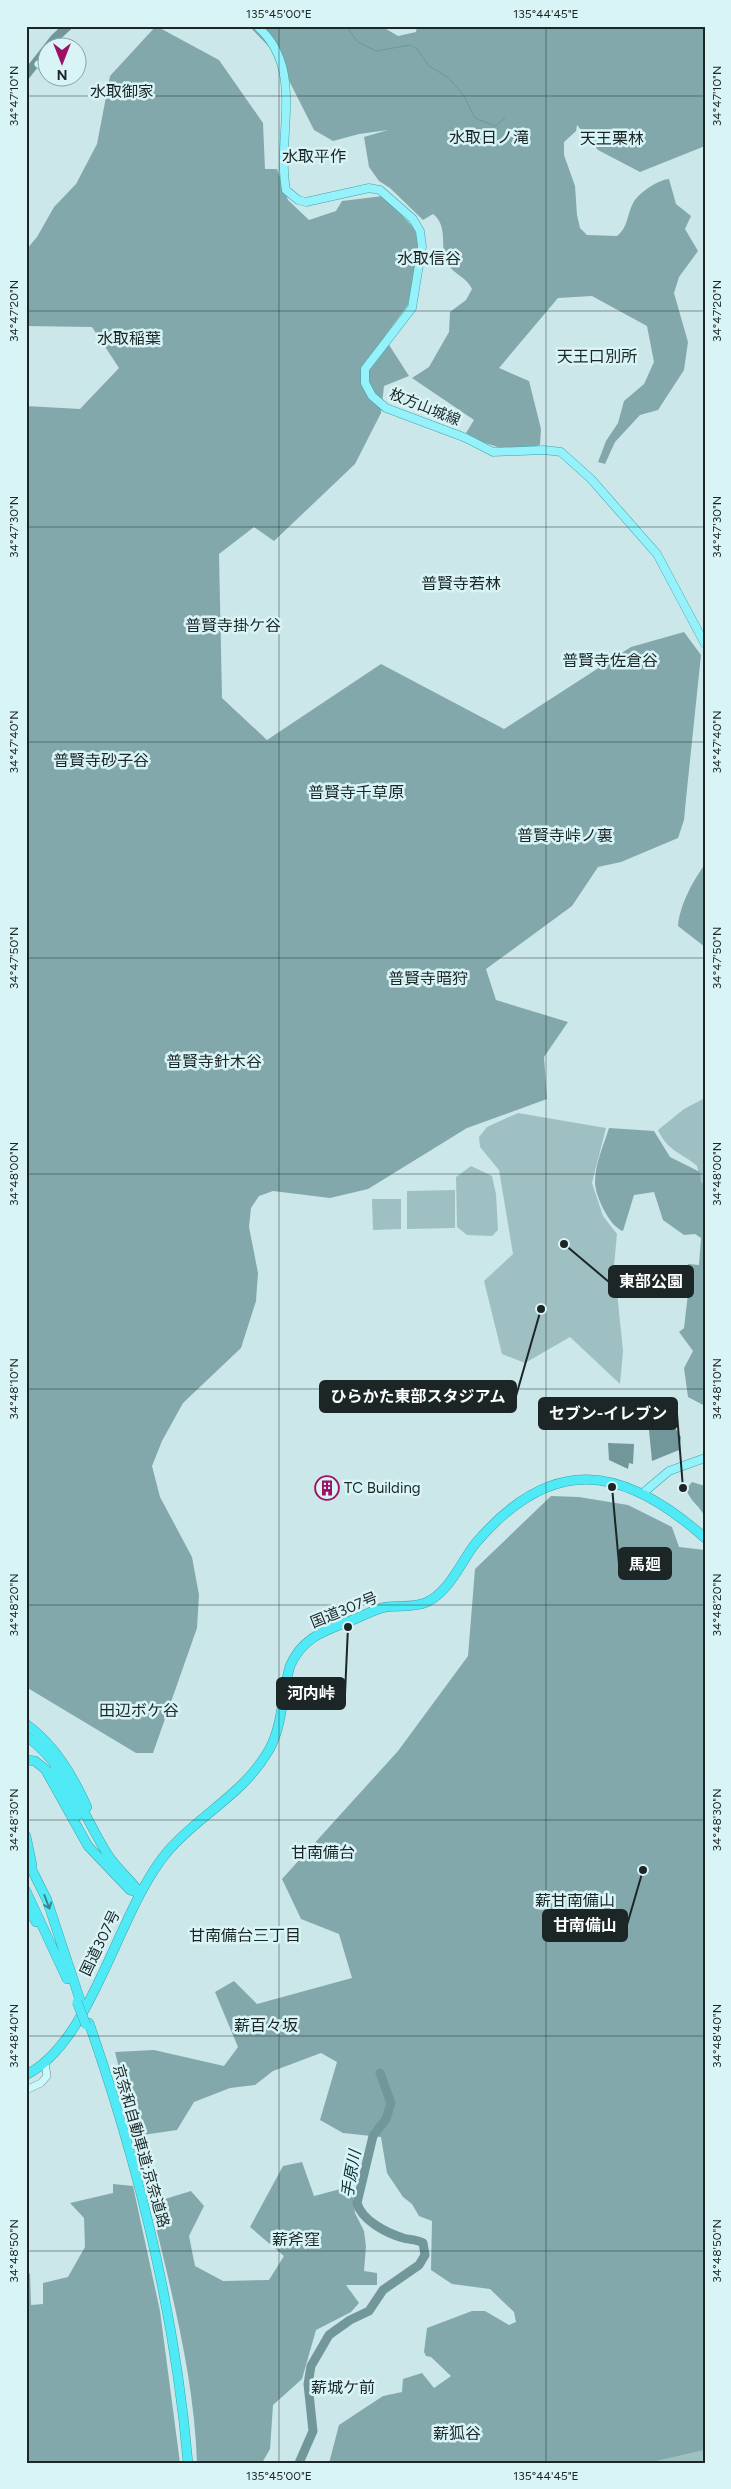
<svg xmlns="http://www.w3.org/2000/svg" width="731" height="2489" font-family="Figtree,'Noto Sans JP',sans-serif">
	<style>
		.green { fill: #9ec0c2 }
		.forest { fill: #83a8ab }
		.water { fill: #72979a }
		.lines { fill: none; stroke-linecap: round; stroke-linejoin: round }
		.stream { stroke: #72979a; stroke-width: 1 }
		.river { stroke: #72979a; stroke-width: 9 }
		.secondary-casing { stroke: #728b8d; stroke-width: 8 }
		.primary-casing { stroke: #3da5ad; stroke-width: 9 }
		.highway-casing { stroke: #3da5ad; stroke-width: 10 }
		.secondary { stroke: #caf9fc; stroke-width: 7 }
		.primary { stroke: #95f2fa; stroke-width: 8 }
		.highway { stroke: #4feaf6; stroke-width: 9 }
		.highway-bridge-casing { stroke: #3da5ad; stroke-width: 10; stroke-linecap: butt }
		.highway-bridge { stroke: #4feaf6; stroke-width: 9 }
		.oneway { stroke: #36888e }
		.ticks { fill: none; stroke: #1c2626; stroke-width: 1; stroke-opacity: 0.45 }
		.labels { text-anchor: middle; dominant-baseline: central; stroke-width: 5; stroke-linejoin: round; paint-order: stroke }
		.street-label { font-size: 15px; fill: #1c2626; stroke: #d9f4f6 }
		.poi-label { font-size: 15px; fill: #1c2626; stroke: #d9f4f6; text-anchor: start }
		.neighbourhood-label { font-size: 16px; fill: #1c2626; stroke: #d9f4f6 }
		.water-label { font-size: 16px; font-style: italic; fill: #0a3134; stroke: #d9f4f6 }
		.leader { fill: none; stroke: #1c2626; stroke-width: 2 }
		.callout-dot { fill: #1c2626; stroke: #d9f4f6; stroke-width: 2 }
		.callout { fill: #1c2626; stroke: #1c2626; stroke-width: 2 }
		.callout-label { font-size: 16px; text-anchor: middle; font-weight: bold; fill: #fff }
		.neatline { fill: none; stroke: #1c2626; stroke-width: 2 }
		.ticks-label { font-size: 12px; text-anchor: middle; fill: #1c2626 }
	</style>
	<rect width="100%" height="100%" fill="#cce7e9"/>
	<path class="green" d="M705 1098V1185L701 1182 697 1166C681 1152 668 1152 658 1130L684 1109Z
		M518 1113 606 1128 592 1183 603 1216 617 1234 613 1276 616 1282 623 1351 620 1384 570 1337 525 1363 502 1354 484 1281 513 1254 499 1170 480 1147 479 1137 487 1127Z
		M471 1166 492 1176 496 1194 498 1230 492 1236 467 1235 457 1227 456 1177Z
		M455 1190V1228L407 1229V1191Z
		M372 1199H401V1229L373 1230Z
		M705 2450V2463H648Z"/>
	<path class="forest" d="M156 26 219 60 263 123 265 169H277L288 200 309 220 336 211 342 201 383 196 422 236 408 305 384 337 409 376 384 386 381 413 355 464 274 541 254 527 219 554 222 698 267 740 381 664 504 729 631 647 684 632 701 655 686 799 684 820 678 838 621 862 598 867 572 906 486 969 496 1000 568 1022 544 1057 547 1099 467 1128 368 1189 330 1198 273 1191 259 1196 251 1208 249 1227 258 1273 256 1301 241 1348 183 1403 162 1441 152 1466 160 1497 192 1557 199 1595 197 1628 153 1753H136L26 1687V406L80 409 119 368 92 327 26 326V250L37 237 54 207 76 184 97 144 110 76Z
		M249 26H381L398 36 416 32 417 26H705V146L640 172 598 150 577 125 576 131 564 142V155L575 186 577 215 580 228 587 235 617 236C629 227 627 211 635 200 642 191 658 180 669 179L676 204 691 216 685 229 698 251 679 277 674 293 688 342 684 370 658 410 640 415 615 442 605 464 598 462 606 441 618 423 624 401 644 384 654 362 647 326 592 296 558 298 499 368 529 381 541 429 540 445 513 452 476 440 466 433 474 420 412 378 429 367 449 332 450 312 466 300 472 289C467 277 453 274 447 263 439 248 449 226 433 214L423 220 390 188 379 181 369 167 364 137 388 130 359 134 333 141 314 130 275 53Z
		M705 864V947L678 926C680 904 693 881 705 864Z
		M609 1128 654 1131 670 1157 700 1172 701 1182 705 1185V1406L688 1397 684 1368 693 1351 679 1332 684 1328 689 1285 684 1282 688 1264 699 1265 701 1238 695 1234 684 1235 663 1220 654 1192 634 1195 623 1231C610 1227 595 1196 595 1182 595 1164 604 1144 609 1128Z
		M692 1482 705 1486V1518C700 1505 691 1503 686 1489Z
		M551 1496 579 1497 628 1505 672 1527 679 1547 705 1550V2450L648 2463H329L339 2425 383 2396 402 2392 403 2379 422 2373 434 2388 451 2376 431 2357 426 2356 424 2352 427 2328 472 2311H485L509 2325 516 2322 514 2312 490 2289 452 2284 431 2270 432 2221 419 2216 412 2204 403 2197 387 2173 381 2137 343 2133 320 2120 337 2062 321 2053 273 2071 255 2085 230 2088 194 2102 177 2130 136 2136 115 2052 154 2050 224 2066 238 2047 215 1992 234 1981 257 2004 352 1978 339 1934 301 1919 282 1879 398 1751 468 1656 475 1569Z
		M302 2162 314 2196 352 2186 355 2213 364 2231 366 2246 364 2271 377 2273V2285H346L359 2303 351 2312 316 2330 302 2379 273 2405 270 2449 262 2463H197C194 2369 167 2276 146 2185L157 2178 165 2199 191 2191 204 2206 189 2236 195 2266 223 2281 269 2280 284 2256 250 2227 283 2166Z
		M113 2184 133 2186 160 2311 180 2463H26V2269L30 2274 31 2305 43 2304V2283L68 2277 85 2247 84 2218 70 2203 113 2193Z"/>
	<path class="water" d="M669 1418 681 1437 679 1450 652 1461 648 1420Z
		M608 1443 634 1444 633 1464 629 1463 628 1469 609 1460Z"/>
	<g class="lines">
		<path class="stream" d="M346 26 358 42 376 51 410 45 417 49 429 66 449 78 464 96 475 118 495 126 505 118"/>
		<path class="river" d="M26 75 55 38 68 26
			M299 2463 313 2431 308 2384 311 2366 329 2335 350 2320 369 2311 383 2290 419 2265 425 2255 423 2243C416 2239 410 2240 403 2238 387 2233 362 2221 357 2203L373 2136 386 2119 391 2103 380 2073"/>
		<g class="secondary-casing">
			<path id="secondary" d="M38 64 41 66
				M26 2090 41 2083 47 2076 45 2063"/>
		</g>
		<g class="primary-casing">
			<path id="primary" d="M257 26C306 69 276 135 286 190L298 200 306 202 369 188 380 190 413 219 420 231 422 246 412 308 365 369V383L372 396 386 408 466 438 493 452 544 450 561 452 591 479 657 554 705 644
				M643 1493 669 1471 705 1458"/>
		</g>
		<g class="highway-casing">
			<path id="highway" d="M26 1724C55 1745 73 1776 87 1807
				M26 1736C67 1765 82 1814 108 1855 117 1869 130 1879 140 1893
				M26 1760 35 1761 45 1769 88 1846 130 1890 139 1893
				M54 1770 77 1816
				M26 1836 32 1865
				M26 1858 47 1900 80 2000
				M26 1891 67 1979
				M26 1905 36 1922
				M89 2023C139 2166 175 2311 188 2463
				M26 2075C94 2040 117 1911 168 1851 201 1813 242 1796 269 1750 283 1725 282 1693 290 1666 303 1636 327 1630 355 1619 365 1615 375 1609 386 1607 400 1605 414 1608 427 1602 449 1592 461 1562 475 1544 551 1454 622 1464 705 1538"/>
		</g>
		<use href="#secondary" class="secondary"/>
		<use href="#primary" class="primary"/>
		<use href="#highway" class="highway"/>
		<g class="highway-bridge-casing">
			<path id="highway-bridge" d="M77 2002 86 2025"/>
		</g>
		<use href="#highway-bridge" class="highway-bridge"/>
	</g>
	<defs><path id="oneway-shaft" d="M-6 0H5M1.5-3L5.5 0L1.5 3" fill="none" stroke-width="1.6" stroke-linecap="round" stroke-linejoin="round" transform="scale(1.25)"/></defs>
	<use class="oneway" href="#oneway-shaft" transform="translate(47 1902) rotate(69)"/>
	<path class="ticks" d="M279 26V2463M546 26V2463M26 96H705M26 311H705M26 527H705M26 742H705M26 958H705M26 1174H705M26 1389H705M26 1605H705M26 1820H705M26 2036H705M26 2251H705"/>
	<defs>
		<g id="building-ring" transform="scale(1.25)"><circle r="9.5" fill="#d9f4f6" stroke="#9c1161" stroke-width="1.5"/><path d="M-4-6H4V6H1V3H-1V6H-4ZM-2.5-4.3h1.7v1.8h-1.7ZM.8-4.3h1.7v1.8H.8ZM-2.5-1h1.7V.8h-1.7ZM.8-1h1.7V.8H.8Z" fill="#9c1161"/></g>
	</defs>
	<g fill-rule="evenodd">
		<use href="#building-ring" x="327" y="1488"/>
	</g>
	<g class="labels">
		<g class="street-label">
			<text transform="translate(425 407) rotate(22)">枚方山城線</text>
			<text transform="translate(344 1610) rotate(-22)">国道307号</text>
			<text transform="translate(100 1943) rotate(-64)">国道307号</text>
			<text transform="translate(141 2146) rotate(74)">京奈和自動車道;京奈道路</text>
		</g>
		<g class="poi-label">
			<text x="344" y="1488">TC Building</text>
		</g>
		<g class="neighbourhood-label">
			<text x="122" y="91">水取御家</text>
			<text x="489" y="137">水取日ノ滝</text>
			<text x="612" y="138">天王栗林</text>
			<text x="314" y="156">水取平作</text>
			<text x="429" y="258">水取信谷</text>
			<text x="129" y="338">水取稲葉</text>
			<text x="597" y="356">天王口別所</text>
			<text x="461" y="583">普賢寺若林</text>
			<text x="233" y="625">普賢寺掛ケ谷</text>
			<text x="610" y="660">普賢寺佐倉谷</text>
			<text x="101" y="760">普賢寺砂子谷</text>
			<text x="356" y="792">普賢寺千草原</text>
			<text x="565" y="835">普賢寺峠ノ裏</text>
			<text x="428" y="978">普賢寺暗狩</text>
			<text x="214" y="1061">普賢寺針木谷</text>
			<text x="139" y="1710">田辺ボケ谷</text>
			<text x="323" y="1852">甘南備台</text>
			<text x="575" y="1900">薪甘南備山</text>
			<text x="245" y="1935">甘南備台三丁目</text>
			<text x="266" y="2025">薪百々坂</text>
			<text x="296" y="2239">薪斧窪</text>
			<text x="343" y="2387">薪城ケ前</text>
			<text x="457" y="2433">薪狐谷</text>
		</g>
		<g class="water-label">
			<text transform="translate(351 2174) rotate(-80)">手原川</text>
		</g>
	</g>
	<path class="leader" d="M564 1244L609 1282M541 1309L516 1396M683 1488L677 1414M612 1487L619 1564M348 1627L345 1694M643 1870L627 1925"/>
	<g class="callout-dot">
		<circle cx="564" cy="1244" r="5"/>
		<circle cx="541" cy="1309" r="5"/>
		<circle cx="683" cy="1488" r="5"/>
		<circle cx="612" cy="1487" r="5"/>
		<circle cx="348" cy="1627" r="5"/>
		<circle cx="643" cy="1870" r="5"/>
	</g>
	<g class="callout">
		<rect x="609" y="1266" width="84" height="31" rx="5"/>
		<rect x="320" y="1381" width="196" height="31" rx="5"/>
		<rect x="539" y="1398" width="138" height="31" rx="5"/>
		<rect x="619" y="1548" width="52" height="31" rx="5"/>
		<rect x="277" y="1678" width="68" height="31" rx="5"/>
		<rect x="543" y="1910" width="84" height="31" rx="5"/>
	</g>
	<g class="callout-label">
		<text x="651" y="1287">東部公園</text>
		<text x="418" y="1402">ひらかた東部スタジアム</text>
		<text x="608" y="1419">セブン-イレブン</text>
		<text x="645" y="1570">馬廻</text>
		<text x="311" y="1699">河内峠</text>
		<text x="585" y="1931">甘南備山</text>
	</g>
	<rect width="731" height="2489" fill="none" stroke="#d9f4f6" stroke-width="55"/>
	<g transform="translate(62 62) rotate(180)"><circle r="24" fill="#d9f4f6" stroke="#8da2a3"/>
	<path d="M0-4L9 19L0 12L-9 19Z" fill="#9c1161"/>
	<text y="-8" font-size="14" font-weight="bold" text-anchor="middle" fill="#1c2626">N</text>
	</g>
	<rect x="28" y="28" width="676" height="2434" class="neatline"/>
	<g class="ticks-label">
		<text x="279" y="18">135°45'00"E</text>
		<text x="546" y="18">135°44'45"E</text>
		<text transform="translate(717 96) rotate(-90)" y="4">34°47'10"N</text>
		<text transform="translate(14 96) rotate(-90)" y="4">34°47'10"N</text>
		<text transform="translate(717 311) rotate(-90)" y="4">34°47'20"N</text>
		<text transform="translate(14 311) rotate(-90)" y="4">34°47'20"N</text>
		<text transform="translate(717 527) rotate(-90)" y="4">34°47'30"N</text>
		<text transform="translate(14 527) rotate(-90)" y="4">34°47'30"N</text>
		<text transform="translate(14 742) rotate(-90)" y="4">34°47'40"N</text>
		<text transform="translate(717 742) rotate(-90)" y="4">34°47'40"N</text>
		<text transform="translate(14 958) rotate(-90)" y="4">34°47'50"N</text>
		<text transform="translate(717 958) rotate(-90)" y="4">34°47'50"N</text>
		<text transform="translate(717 1174) rotate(-90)" y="4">34°48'00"N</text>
		<text transform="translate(14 1174) rotate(-90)" y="4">34°48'00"N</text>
		<text transform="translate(14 1389) rotate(-90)" y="4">34°48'10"N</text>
		<text transform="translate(717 1389) rotate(-90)" y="4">34°48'10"N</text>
		<text transform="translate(717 1605) rotate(-90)" y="4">34°48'20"N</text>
		<text transform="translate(14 1605) rotate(-90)" y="4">34°48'20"N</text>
		<text transform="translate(717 1820) rotate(-90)" y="4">34°48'30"N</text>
		<text transform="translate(14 1820) rotate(-90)" y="4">34°48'30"N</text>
		<text transform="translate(717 2036) rotate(-90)" y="4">34°48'40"N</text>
		<text transform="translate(14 2036) rotate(-90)" y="4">34°48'40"N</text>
		<text transform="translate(717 2251) rotate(-90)" y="4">34°48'50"N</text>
		<text transform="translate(14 2251) rotate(-90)" y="4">34°48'50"N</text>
		<text x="279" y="2480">135°45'00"E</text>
		<text x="546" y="2480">135°44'45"E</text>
	</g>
</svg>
